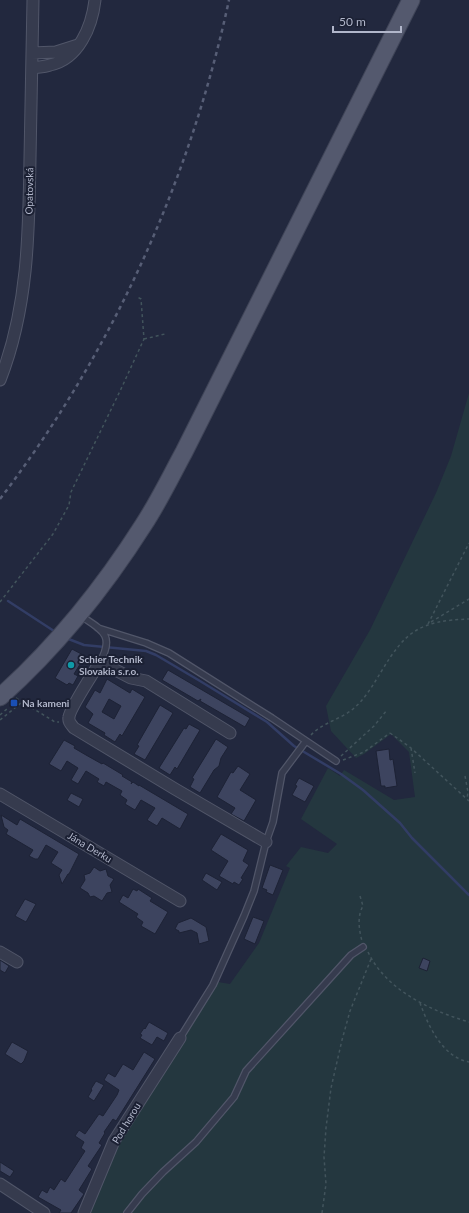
<svg xmlns="http://www.w3.org/2000/svg" width="469" height="1213" font-family="Lato,sans-serif">
	<style>
		.green { fill: #24373f }
		.lines { fill: none; stroke-linecap: round; stroke-linejoin: round }
		.stream { stroke: #323d65; stroke-width: 2.5 }
		.building { fill: #3d445f; stroke: #1d2235; fill-rule: evenodd }
		.lane-casing { stroke: #515669; stroke-width: 8 }
		.street-casing { stroke: #515669; stroke-width: 13 }
		.primary-casing { stroke: #3f4457; stroke-width: 19 }
		.path { stroke: #42545c; stroke-width: 1.5; stroke-dasharray: 3 3; stroke-linecap: butt }
		.lane { stroke: #363b4e; stroke-width: 5.5 }
		.street { stroke: #363b4e; stroke-width: 11 }
		.primary { stroke: #54596e; stroke-width: 17 }
		.rail { stroke: #575e76; stroke-width: 2.5; stroke-dasharray: 4 4; stroke-linecap: butt }
		.culture-dot { fill: #0f9aa8; stroke: #1b2033; stroke-width: 1.5 }
		.transit-dot { fill: #1a4fb4; stroke: #1b2033; stroke-width: 1.5 }
		.labels { text-anchor: middle; dominant-baseline: central; stroke-width: 4; stroke-linejoin: round; paint-order: stroke }
		.street-label { font-size: 10px; fill: #b1b6ca; stroke: #1b2033 }
		.poi-label { font-size: 10px; font-weight: bold; fill: #b1b6ca; stroke: #1b2033; text-anchor: start }
	</style>
	<rect width="100%" height="100%" fill="#22283e"/>
	<path class="green" d="M469 393V1213H89L122 1134 218 982 230 984 259 943 290 868 286 866 301 847 328 853 337 844 301 819 328 768 340 776 344 770 394 800 415 797 409 752 391 734 364 754 356 758 331 731 326 706 370 630 436 493 451 456Z"/>
	<g class="lines">
		<path class="stream" d="M8 601 57 633
			M66 638 84 645 146 651 156 655 200 681 267 722 294 746 341 774 363 790 400 823 412 838 469 895"/>
	</g>
	<path class="building" d="M72 649 85 656 74 674 78 676 73 685 69 683 67 685 55 678Z
		M168 670 250 718 245 727 200 701 201 699 198 701 162 680Z
		M107 679 130 693 132 689 145 697 122 736 120 734 115 742 104 735 105 733 88 723 93 714 85 707 95 690 100 693ZM109 699 121 706 114 719 102 712Z
		M160 705 173 713 145 760 134 754 139 746 137 745Z
		M189 724 200 730 177 769 175 767 170 775 159 768 184 728 186 729Z
		M216 739 228 747 221 758 219 766 214 770 200 793 190 787 194 779 192 778Z
		M64 740 75 746 74 748 86 755 102 764 103 763 123 775 122 776 132 782 131 784 133 782 139 786V785L188 814 180 829 162 818 157 826 147 820 155 808 141 800 135 810 125 804 127 800 120 795 122 791 106 782 104 786 97 782 99 779 86 771 78 784 71 780 78 768 67 761 61 771 49 764Z
		M389 749 390 760 393 759 397 786 385 788V786H381L376 751Z
		M238 766 250 774 240 790 256 800 244 821 231 814 235 808 217 797 231 772 233 773Z
		M299 778 314 786 305 802 292 795 297 786 295 785Z
		M71 793 83 799 79 807 67 800Z
		M1 815 17 825 20 819 79 854 69 874H68L62 884 59 875 62 870 51 863 58 852 46 845 38 859H35L29 856 33 850 6 834 8 830 4 827Z
		M221 834 248 850 243 861 249 865 241 878 243 879 239 885 234 882 233 884 219 876 228 861 211 850Z
		M270 865 283 870 273 895 266 892 267 890 262 888Z
		M94 867 100 871 106 869 108 876 114 879 110 885 112 892 107 893 102 901 94 896 90 897 88 893 80 888 85 880 84 875 90 873Z
		M206 873 222 882 217 890 202 880Z
		M133 889 137 891 138 889 152 898 150 901 168 912 155 934 141 926 143 922 136 917 138 914 119 902 123 895 128 898Z
		M25 899 36 904 26 922 15 916Z
		M253 917 264 921 255 944 244 939Z
		M191 918 206 927 209 941 199 944 197 933 191 930 179 933V931L175 929 178 923Z
		M423 958 430 961 427 971 419 968Z
		M0 960 9 966 5 973 0 970Z
		M149 1022 168 1033 164 1041 157 1037 152 1045 140 1038 142 1035 140 1034 144 1028 145 1029Z
		M12 1042 28 1051 24 1061 21 1064 5 1054Z
		M144 1052 155 1059 116 1121 113 1119 104 1132 105 1133 99 1143 102 1145 88 1166 92 1169 79 1190 84 1194 71 1213H59L61 1210 38 1197 42 1190 47 1193 50 1187 54 1190 61 1179 65 1182 85 1151 81 1148 84 1142 75 1136 79 1130 85 1134 99 1114 103 1116 117 1095 119 1090 104 1080 108 1073 115 1077 123 1064 133 1070Z
		M96 1081 104 1085 94 1101 88 1097 92 1090 91 1089Z
		M0 1162 14 1171 10 1177 0 1171Z"/>
	<g class="lines">
		<g class="lane-casing">
			<path id="lane" d="M81 616C102 630 115 635 100 662
				M98 628 146 643 169 653 272 718 336 761
				M180 1038 213 985 244 916 254 891 266 842 273 822 282 773 306 741
				M127 1213 142 1194 163 1172 196 1142 234 1097 246 1071 351 955 363 947"/>
		</g>
		<g class="street-casing">
			<path id="street" d="M32 53 56 52 78 45
				M32 68C38 67 44 67 50 65 79 59 92 26 95 0
				M0 380C28 309 29 233 30 158 31 105 32 53 33 0
				M230 733 146 681 131 678 100 662C94 672 70 708 69 717 68 722 71 724 74 728L175 789 266 842
				M0 794 180 901
				M0 952 17 962
				M0 1184 44 1213
				M84 1213 114 1141 180 1038"/>
		</g>
		<g class="primary-casing">
			<path id="primary" d="M0 697C56 647 104 587 144 524 159 501 171 476 184 452L411 0"/>
		</g>
		<path class="path" d="M144 339 165 334
			M0 602 53 534 69 505 71 492 121 389 144 339 141 299 136 296
			M431 622 469 599
			M428 624 469 543
			M16 698 55 722H59
			M0 715 8 708
			M0 720 21 703
			M390 733 411 748 469 801
			M311 735C322 723 341 719 353 709 365 699 373 685 381 672 406 630 420 621 469 619
			M411 748 415 773
			M341 756 374 726 387 710
			M343 760 364 752 390 733
			M465 776 468 792 467 799
			M360 896 363 906C357 916 359 930 362 941
			M368 952C386 990 431 1011 469 1022
			M420 1003C428 1025 442 1057 469 1062
			M322 1213 326 1184 324 1157 326 1128 331 1088 342 1040 350 1011 371 959"/>
		<use href="#lane" class="lane"/>
		<use href="#street" class="street"/>
		<use href="#primary" class="primary"/>
		<path class="rail" d="M0 499C112 352 190 181 229 0"/>
	</g>
	<circle class="culture-dot" cx="71" cy="665" r="4"/>
	<rect class="transit-dot" x="10" y="699" width="8" height="8" rx="2"/>
	<g class="labels">
		<g class="street-label">
			<text transform="translate(29 191) rotate(-89)">Opatovská</text>
			<text transform="translate(90 847) rotate(31)">Jána Derku</text>
			<text transform="translate(126 1123) rotate(-59)">Pod horou</text>
		</g>
		<g class="poi-label">
			<text x="79" y="659">Schier Technik<tspan x="79" dy="12">Slovakia s.r.o.</tspan></text>
			<text x="22" y="703">Na kameni</text>
		</g>
	</g>
	<path d="M333 26v6h68v-6" fill="none" stroke="#b1b6ca" stroke-width="2"/>
	<text x="339" y="26" font-size="12" fill="#b1b6ca" stroke="#1b2033" stroke-width="3" paint-order="stroke">50 m</text>
</svg>
